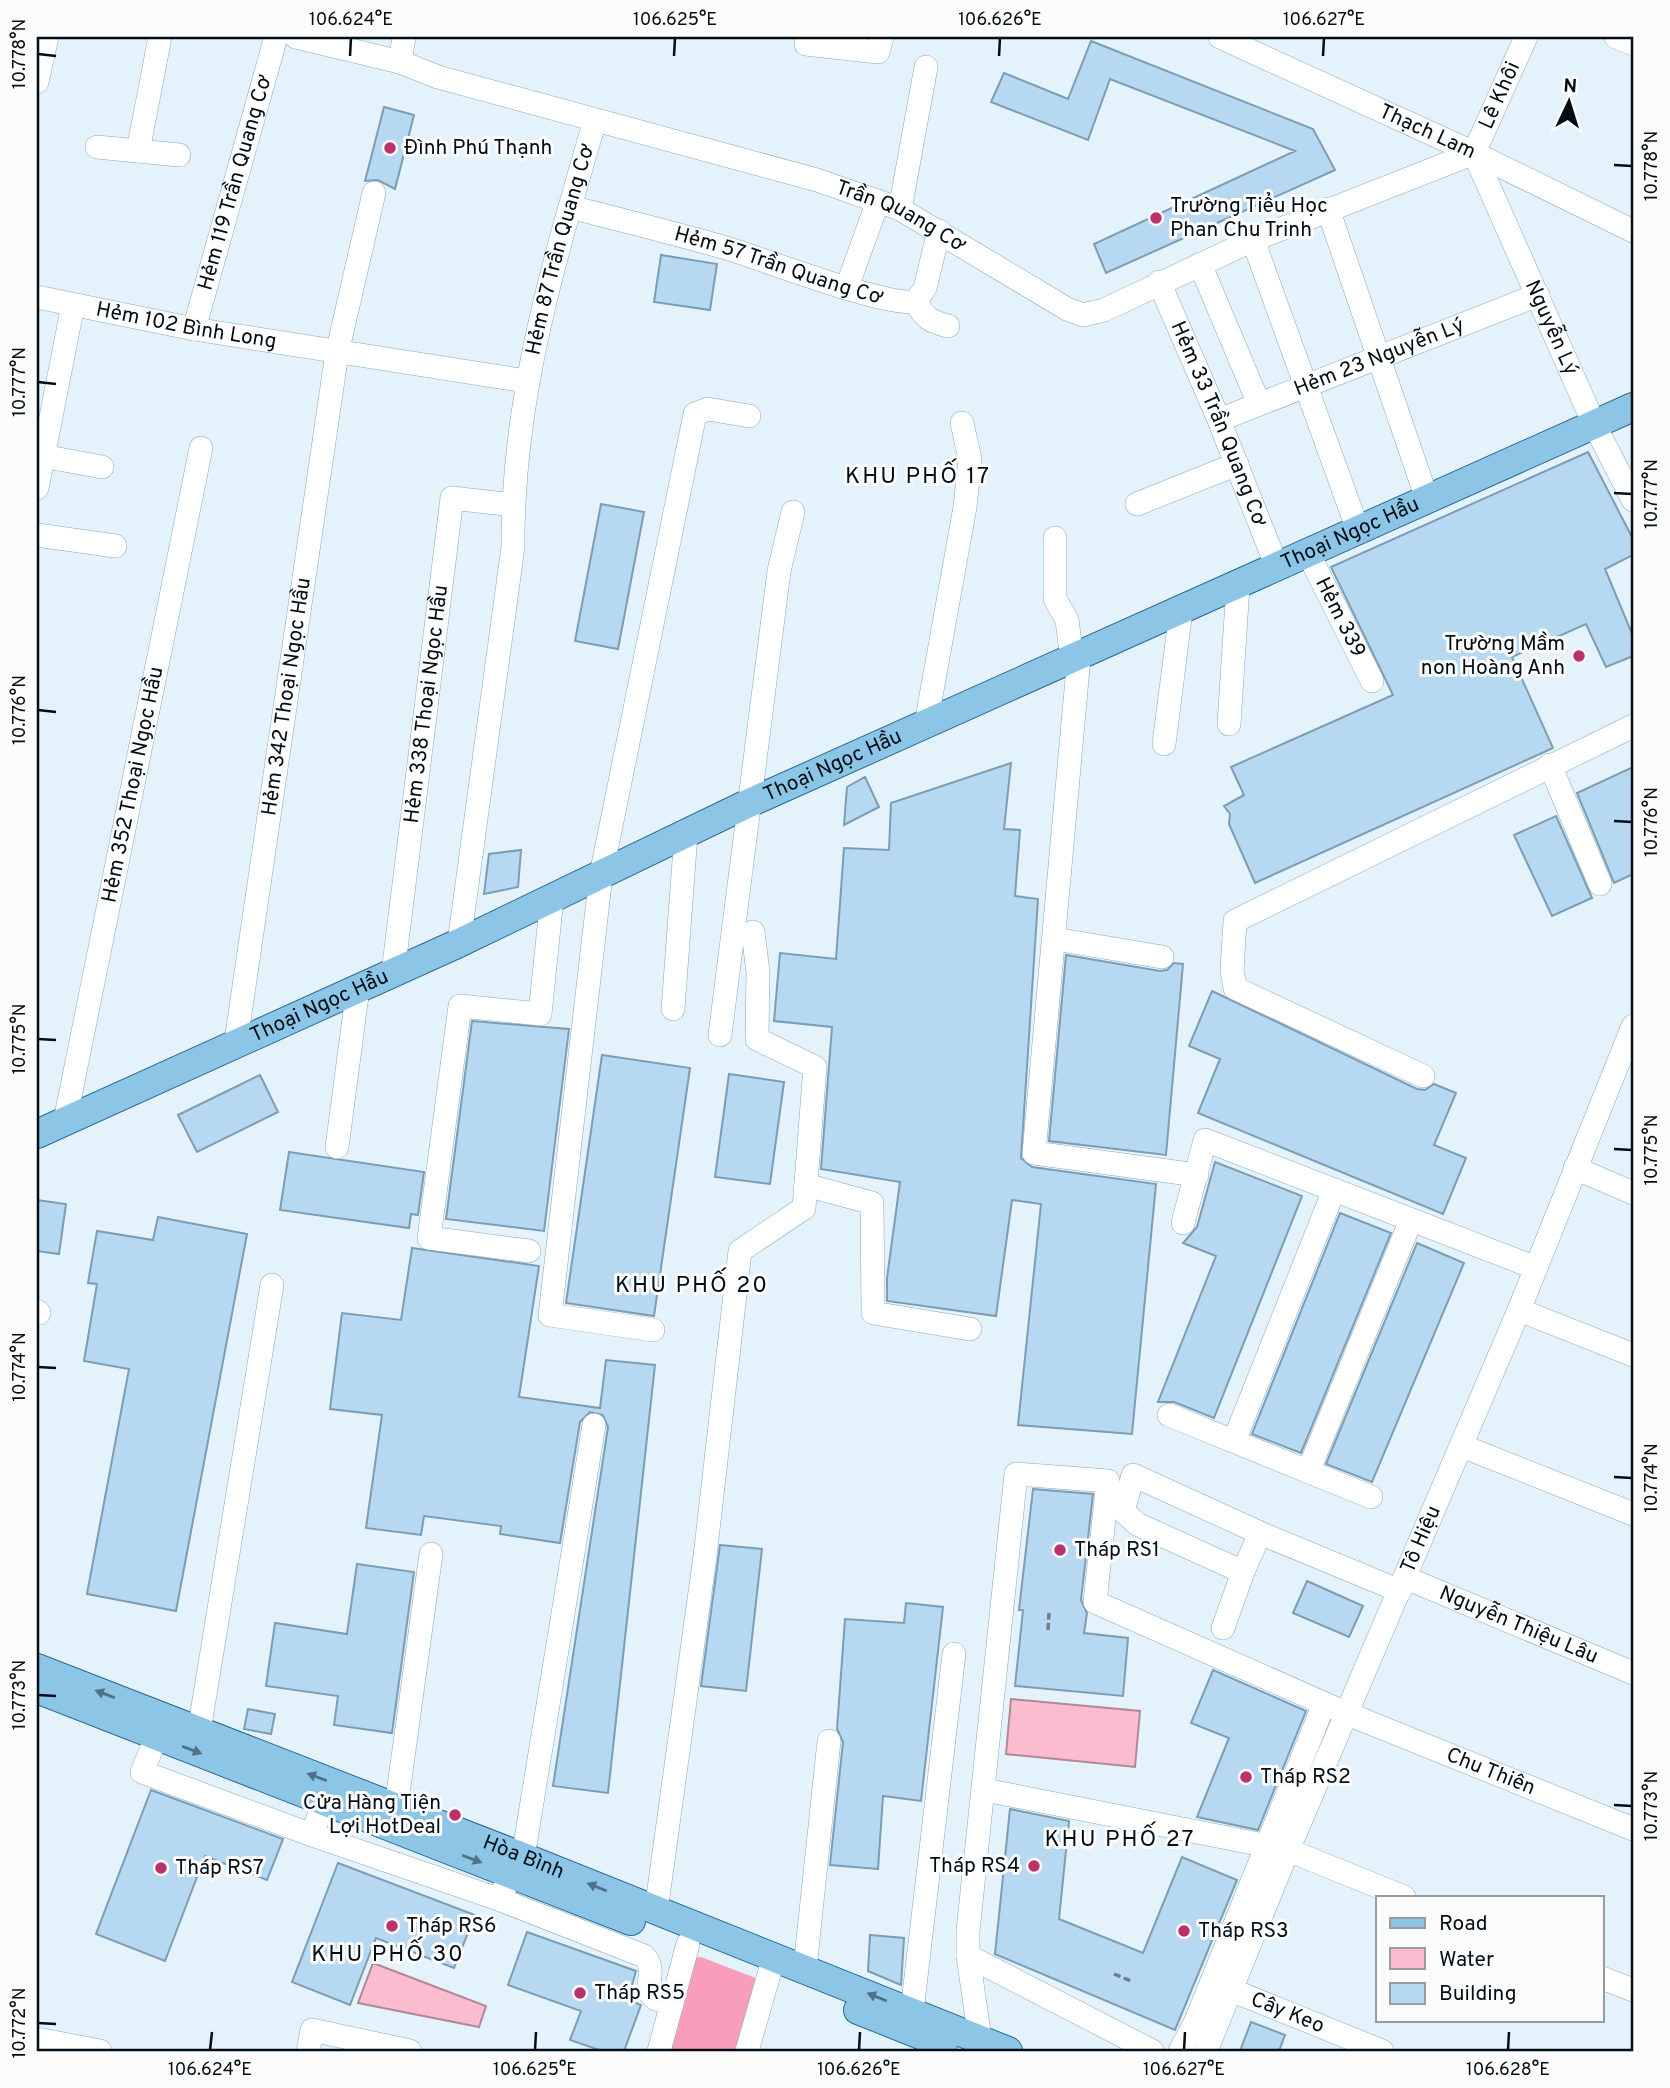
<svg xmlns="http://www.w3.org/2000/svg" width="1670" height="2088" font-family="Overpass,sans-serif">
	<style>
		.green { fill: #f89eba }
		.water { fill: #fabcce; stroke: #b08896; stroke-width: 2 }
		.building { fill: #b6d8f1; stroke: #7c9db3; stroke-width: 2 }
		.lines { fill: none; stroke-linecap: round; stroke-linejoin: round }
		.minor-casing { stroke: #87a9c0; stroke-width: 24 }
		.major-casing { stroke: #2a6b92; stroke-width: 30 }
		.path { stroke: #727e87; stroke-width: 3.5; stroke-dasharray: 7 3.5; stroke-linecap: butt }
		.minor { stroke: #fff; stroke-width: 23 }
		.major { stroke: #8cc5e6; stroke-width: 28 }
		.oneway { fill: #4e7288 }
		.ticks { fill: none; stroke: #030d15; stroke-width: 2.5 }
		.poi-dot { fill: #bb316b; stroke: #fcfcfc; stroke-width: 2.5 }
		.labels { text-anchor: middle; dominant-baseline: central; stroke-width: 6; stroke-linejoin: round; paint-order: stroke }
		.street-label { font-size: 21px; fill: #030d15; stroke: #fcfcfc }
		.poi-label { font-size: 21px; fill: #030d15; stroke: #fcfcfc; text-anchor: start }
		.neighbourhood-label { font-size: 23px; letter-spacing: 2px; fill: #030d15; stroke: #fcfcfc }
		.neatline { fill: none; stroke: #030d15; stroke-width: 2.5 }
		.ticks-label { font-size: 18px; text-anchor: middle; fill: #030d15 }
	</style>
	<rect width="100%" height="100%" fill="#e4f2fb"/>
	<path class="green" d="M701 1957 758 1979 739 2051H665L694 1958Z"/>
	<path class="water" d="M1011 1699 1140 1711 1135 1767 1006 1754Z
		M373 1963 486 2006 479 2027 358 2003Z"/>
	<path class="building" d="M1091 41 1313 129 1335 170 1106 273 1094 244 1295 151 1110 79 1088 140 991 102 1004 73 1068 99Z
		M384 107 414 115 395 189 378 180 365 181Z
		M661 255 717 264 710 310 654 302Z
		M1588 452 1633 539V555L1605 569 1633 636V656L1606 667 1586 624 1512 657 1553 748 1255 883 1229 824 1230 814 1224 806 1244 795 1231 767 1393 695 1331 567Z
		M601 504 644 512 618 649 575 641Z
		M1011 763 1004 829 1020 830 1015 896 1038 899 1021 1158 1032 1167 1156 1184 1132 1434 1018 1425 1041 1204 1012 1200 996 1316 887 1301V1278L900 1182 821 1169 832 1027 774 1021 780 953 836 959 844 848 889 850 891 803Z
		M1633 767V874L1614 883 1577 793Z
		M865 777 879 807 844 825 847 787Z
		M1556 816 1592 898 1552 916 1514 835Z
		M521 850 518 887 484 894 489 854Z
		M1066 955 1160 971 1167 970 1174 963 1183 964 1166 1155 1049 1141Z
		M1212 991 1417 1089 1425 1090 1434 1084 1456 1093 1434 1145 1466 1158 1443 1214 1198 1113 1220 1059 1189 1046Z
		M472 1021 569 1029 544 1231 446 1219Z
		M602 1055 690 1068 654 1316 566 1303Z
		M729 1074 784 1082 770 1184 715 1177Z
		M260 1075 278 1112 197 1152 178 1115Z
		M289 1152 424 1172 418 1215 411 1214 409 1228 280 1210Z
		M1215 1162 1302 1196 1214 1418 1174 1402H1158L1216 1256 1183 1243 1197 1227Z
		M37 1200 66 1204 59 1254 37 1251Z
		M1340 1213 1391 1233 1301 1453 1252 1434Z
		M158 1217 247 1234 176 1611 87 1594 129 1369 84 1361 97 1284 88 1283 97 1231 153 1240Z
		M1417 1243 1464 1263 1372 1482 1326 1464Z
		M412 1248 539 1266 519 1397 600 1408 606 1360 655 1365 608 1793 553 1786 608 1427 603 1415 590 1412 580 1422 560 1543 500 1534 501 1526 424 1516 421 1535 366 1528 382 1415 330 1409 342 1313 401 1320Z
		M1033 1489 1093 1494 1081 1600 1087 1613 1084 1633 1128 1638 1123 1696 1015 1686 1023 1610H1019Z
		M720 1545 762 1549 746 1691 701 1686Z
		M357 1564 414 1572 392 1733 334 1725 338 1696 266 1686 275 1623 347 1634Z
		M1307 1581 1363 1606 1349 1637 1293 1613Z
		M906 1603 943 1607 921 1801 883 1796 878 1869 830 1865 843 1742 837 1729 845 1619 904 1623Z
		M1213 1670 1306 1711 1258 1830 1197 1817 1229 1738 1191 1723Z
		M248 1709 275 1714 271 1734 244 1729Z
		M151 1790 283 1839 267 1880 205 1856 165 1961 96 1934Z
		M1010 1809 1069 1821 1059 1919 1143 1953 1182 1857 1237 1880 1175 2030 995 1954Z
		M338 1863 475 1915 454 1968 376 1938 350 2005 292 1982Z
		M527 1932 636 1971 628 2000 641 2005 624 2051H602L570 2040 581 2011 508 1985Z
		M870 1935 904 1938 901 1985 868 1971Z
		M1251 2022 1285 2035 1279 2051H1240Z"/>
	<g class="lines">
		<g class="minor-casing">
			<g id="minor">
				<path id="s1" d="M296 37 400 62 438 77 817 180 900 209 1067 309 1083 315 1104 310 1253 240 1474 153"/>
				<path id="s2" d="M1220 37 1474 153 1633 231"/>
				<path d="M1616 37 1633 44"/>
				<path d="M806 44 878 52 882 37"/>
				<path d="M400 62 404 37"/>
				<path d="M37 82 47 37"/>
				<path d="M97 147 179 155"/>
				<path d="M138 151 160 37"/>
				<path id="s3" d="M1474 153 1595 426 1633 500"/>
				<path id="s4" d="M1474 153 1526 37"/>
				<path id="s5" d="M570 207C622 220 674 233 726 248 761 258 890 309 916 301L925 288 939 231"/>
				<path d="M900 209 926 67"/>
				<path d="M1328 209 1427 499"/>
				<path d="M1253 240 1358 530"/>
				<path d="M1200 264 1259 404"/>
				<path id="s6" d="M1159 282 1219 420 1277 567"/>
				<path d="M847 287 878 201"/>
				<path id="s7" d="M37 297 194 329 526 381"/>
				<path d="M916 301C923 318 932 322 948 326"/>
				<path id="s8" d="M194 329 276 37"/>
				<path id="s9" d="M1219 420 1538 295"/>
				<path d="M37 455 102 467"/>
				<path d="M37 488 73 305"/>
				<path d="M1137 504 1237 464"/>
				<path d="M37 535 115 546"/>
				<path d="M1055 538V599L1067 620 1072 659"/>
				<path id="s10" d="M1308 553 1372 681"/>
				<path d="M1079 657 1034 1153 1197 1175"/>
				<path d="M926 724 965 507 970 459 962 423"/>
				<path d="M1229 724 1238 586"/>
				<path d="M1164 744 1181 611"/>
				<path d="M1550 765 1600 884"/>
				<path d="M1055 939 1162 957"/>
				<path id="s11" d="M459 943 513 547C512 398 554 262 595 120"/>
				<path id="s12" d="M393 973 452 498 513 505"/>
				<path d="M673 1009 686 834"/>
				<path d="M720 1035 779 571 793 512"/>
				<path id="s13" d="M236 1041 337 353 374 193"/>
				<path d="M1423 1076 1235 988 1232 970 1235 921 1633 726"/>
				<path id="s14" d="M65 1121 201 448"/>
				<path d="M337 1147 358 988"/>
				<path d="M1575 1168 1633 1193"/>
				<path d="M806 1185 872 1203 873 1313 970 1329"/>
				<path d="M1183 1223 1205 1140 1536 1268"/>
				<path d="M529 1251 429 1238 460 1006 540 1014 552 898"/>
				<path d="M1519 1310 1633 1355"/>
				<path d="M37 1311 39 1313"/>
				<path d="M653 1330 550 1315 601 875 695 414 708 409 749 416"/>
				<path d="M1169 1415 1371 1497"/>
				<path d="M1234 1441 1334 1190"/>
				<path d="M1462 1446 1633 1514"/>
				<path d="M1308 1472 1411 1220"/>
				<path d="M1260 1533 1243 1572 1137 1524 1123 1511 1133 1475 1260 1533 1400 1591"/>
				<path id="s15" d="M1406 1578 1633 1673"/>
				<path d="M1223 1628 1243 1572"/>
				<path d="M199 1731 272 1285"/>
				<path d="M157 1736 142 1772 312 1835"/>
				<path d="M985 1790 1288 1850 1404 1897"/>
				<path d="M324 1801 312 1835 501 1900"/>
				<path d="M396 1808 431 1554"/>
				<path d="M523 1857 594 1425"/>
				<path d="M509 1874 501 1900 644 1956C655 1968 648 1977 649 1992L656 1999 672 2004"/>
				<path d="M656 1911 705 1556 740 1251 804 1208 815 1067 757 1039 758 972 753 932"/>
				<path d="M968 1956 1152 2051"/>
				<path d="M805 1968 829 1741"/>
				<path d="M1602 1978 1633 1990"/>
				<path id="s16" d="M1231 1990 1382 2051"/>
				<path d="M912 2011 954 1654"/>
				<path d="M37 2039 100 2051"/>
				<path id="s17" d="M980 2039 968 1956V1931L1016 1474 1108 1481 1095 1602 1348 1714 1633 1829"/>
				<path d="M308 2051 312 2030 410 2051"/>
				<path d="M659 2051 688 1944"/>
				<path d="M747 2051 774 1957"/>
				<path d="M1180 2051 1195 2023 1324 1704"/>
				<path id="s18" d="M1206 2051 1288 1850 1519 1310 1633 1026"/>
			</g>
		</g>
		<g class="major-casing">
			<g id="major">
				<path id="s19" d="M37 1134 459 943 747 804 1633 407"/>
				<path id="s20" d="M37 1668 523 1857 1008 2051"/>
				<path d="M37 1689 631 1921"/>
				<path d="M858 2010 943 2044"/>
			</g>
		</g>
		<path class="path" d="M1048 1630 1049 1613
			M1114 1974 1131 1981"/>
		<use href="#minor" class="minor"/>
		<use href="#major" class="major"/>
	</g>
	<defs><path id="oneway-solid" d="M-6-.8H1V-3.2L6.5 0L1 3.2V.8H-6Z" transform="scale(1.75)"/></defs>
	<g class="oneway">
		<use href="#oneway-solid" transform="translate(105 1694) rotate(-159)"/>
		<use href="#oneway-solid" transform="translate(192 1750) rotate(21)"/>
		<use href="#oneway-solid" transform="translate(317 1777) rotate(-159)"/>
		<use href="#oneway-solid" transform="translate(472 1859) rotate(21)"/>
		<use href="#oneway-solid" transform="translate(597 1887) rotate(-158)"/>
		<use href="#oneway-solid" transform="translate(877 1997) rotate(-158)"/>
	</g>
	<path class="ticks" d="M38 54 56 56M350 56 351 38M674 56 675 38M999 56 1000 38M1323 56 1324 38M1614 165 1632 166M38 382 56 384M1614 493 1632 494M38 710 56 712M1614 821 1632 822M38 1039 56 1040M1614 1149 1632 1150M38 1367 56 1368M1614 1477 1632 1478M38 1695 56 1696M1614 1805 1632 1806M38 2023 56 2024M210 2050 212 2032M535 2050 536 2032M859 2050 860 2032M1184 2050 1185 2032M1508 2050 1509 2032"/>
	<g class="poi-dot">
		<circle cx="390" cy="148" r="7"/>
		<circle cx="1156" cy="218" r="7"/>
		<circle cx="1579" cy="656" r="7"/>
		<circle cx="1060" cy="1550" r="7"/>
		<circle cx="1246" cy="1777" r="7"/>
		<circle cx="455" cy="1815" r="7"/>
		<circle cx="1034" cy="1866" r="7"/>
		<circle cx="161" cy="1868" r="7"/>
		<circle cx="392" cy="1926" r="7"/>
		<circle cx="1184" cy="1931" r="7"/>
		<circle cx="580" cy="1993" r="7"/>
	</g>
	<g class="labels">
		<g class="street-label">
			<text stroke="none"><textPath href="#s4" startOffset="63">Lê Khôi</textPath></text>
			<text stroke="none"><textPath href="#s2" startOffset="228">Thạch Lam</textPath></text>
			<text stroke="none"><textPath href="#s8" startOffset="152">Hẻm 119 Trần Quang Cơ</textPath></text>
			<text stroke="none"><textPath href="#s1" startOffset="632">Trần Quang Cơ</textPath></text>
			<text stroke="none"><textPath href="#s11" startOffset="702">Hẻm 87 Trần Quang Cơ</textPath></text>
			<text stroke="none"><textPath href="#s5" startOffset="217">Hẻm 57 Trần Quang Cơ</textPath></text>
			<text stroke="none"><textPath href="#s7" startOffset="152">Hẻm 102 Bình Long</textPath></text>
			<text stroke="none"><textPath href="#s3" startOffset="191">Nguyễn Lý</textPath></text>
			<text stroke="none"><textPath href="#s9" startOffset="172">Hẻm 23 Nguyễn Lý</textPath></text>
			<text stroke="none"><textPath href="#s6" startOffset="154">Hẻm 33 Trần Quang Cơ</textPath></text>
			<text stroke="none"><textPath href="#s19" startOffset="1444">Thoại Ngọc Hầu</textPath></text>
			<text stroke="none"><textPath href="#s10" startOffset="72">Hẻm 339</textPath></text>
			<text stroke="none"><textPath href="#s13" startOffset="348">Hẻm 342 Thoại Ngọc Hầu</textPath></text>
			<text stroke="none"><textPath href="#s12" startOffset="271">Hẻm 338 Thoại Ngọc Hầu</textPath></text>
			<text stroke="none"><textPath href="#s19" startOffset="877">Thoại Ngọc Hầu</textPath></text>
			<text stroke="none"><textPath href="#s14" startOffset="343">Hẻm 352 Thoại Ngọc Hầu</textPath></text>
			<text stroke="none"><textPath href="#s19" startOffset="310">Thoại Ngọc Hầu</textPath></text>
			<text stroke="none"><textPath href="#s18" startOffset="555">Tô Hiệu</textPath></text>
			<text stroke="none"><textPath href="#s15" startOffset="122">Nguyễn Thiệu Lâu</textPath></text>
			<text stroke="none"><textPath href="#s17" startOffset="1213">Chu Thiên</textPath></text>
			<text stroke="none"><textPath href="#s20" startOffset="522">Hòa Bình</textPath></text>
			<text stroke="none"><textPath href="#s16" startOffset="61">Cây Keo</textPath></text>
		</g>
		<g class="poi-label">
			<text x="404" y="148">Đình Phú Thạnh</text>
			<text x="1170" y="206">Trường Tiểu Học<tspan x="1170" dy="24">Phan Chu Trinh</tspan></text>
			<text x="1565" y="644" text-anchor="end">Trường Mầm<tspan x="1565" dy="24">non Hoàng Anh</tspan></text>
			<text x="1074" y="1550">Tháp RS1</text>
			<text x="1260" y="1777">Tháp RS2</text>
			<text x="441" y="1803" text-anchor="end">Cửa Hàng Tiện<tspan x="441" dy="24">Lợi HotDeal</tspan></text>
			<text x="1020" y="1866" text-anchor="end">Tháp RS4</text>
			<text x="175" y="1868">Tháp RS7</text>
			<text x="406" y="1926">Tháp RS6</text>
			<text x="1198" y="1931">Tháp RS3</text>
			<text x="594" y="1993">Tháp RS5</text>
		</g>
		<g class="neighbourhood-label">
			<text x="918" y="477">KHU PHỐ 17</text>
			<text x="692" y="1286">KHU PHỐ 20</text>
			<text x="1120" y="1840">KHU PHỐ 27</text>
			<text x="388" y="1955">KHU PHỐ 30</text>
		</g>
	</g>
	<rect width="1670" height="2088" fill="none" stroke="#fcfcfc" stroke-width="77"/>
	<rect x="1376" y="1896" width="228" height="126" fill="#fcfcfc" stroke="#989ca0" stroke-width="2"/>
	<rect x="1390" y="1918" width="35" height="10" fill="#8cc5e6" stroke="#989ca0" stroke-width="2"/>
	<text x="1439" y="1930" font-size="21" fill="#030d15">Road</text>
	<rect x="1390" y="1948" width="35" height="21" fill="#fabcce" stroke="#989ca0" stroke-width="2"/>
	<text x="1439" y="1966" font-size="21" fill="#030d15">Water</text>
	<rect x="1390" y="1983" width="35" height="21" fill="#b6d8f1" stroke="#989ca0" stroke-width="2"/>
	<text x="1439" y="2000" font-size="21" fill="#030d15">Building</text>
	<g transform="translate(1569 102) rotate(4)" stroke="#fcfcfc" stroke-width="5" paint-order="stroke">
	<path d="M0-5L12 26L0 18L-12 26Z" fill="#030d15"/>
	<text y="-10" font-size="19" font-weight="bold" text-anchor="middle" fill="#030d15">N</text>
	</g>
	<rect x="38" y="38" width="1594" height="2012" class="neatline"/>
	<g class="ticks-label">
		<text x="351" y="25">106.624°E</text>
		<text x="675" y="25">106.625°E</text>
		<text x="1000" y="25">106.626°E</text>
		<text x="1324" y="25">106.627°E</text>
		<text transform="translate(19 54) rotate(-90)" y="6">10.778°N</text>
		<text transform="translate(1651 166) rotate(-90)" y="6">10.778°N</text>
		<text transform="translate(19 382) rotate(-90)" y="6">10.777°N</text>
		<text transform="translate(1651 494) rotate(-90)" y="6">10.777°N</text>
		<text transform="translate(19 710) rotate(-90)" y="6">10.776°N</text>
		<text transform="translate(1651 822) rotate(-90)" y="6">10.776°N</text>
		<text transform="translate(19 1039) rotate(-90)" y="6">10.775°N</text>
		<text transform="translate(1651 1150) rotate(-90)" y="6">10.775°N</text>
		<text transform="translate(19 1367) rotate(-90)" y="6">10.774°N</text>
		<text transform="translate(1651 1478) rotate(-90)" y="6">10.774°N</text>
		<text transform="translate(19 1695) rotate(-90)" y="6">10.773°N</text>
		<text transform="translate(1651 1806) rotate(-90)" y="6">10.773°N</text>
		<text transform="translate(19 2023) rotate(-90)" y="6">10.772°N</text>
		<text x="210" y="2075">106.624°E</text>
		<text x="535" y="2075">106.625°E</text>
		<text x="859" y="2075">106.626°E</text>
		<text x="1184" y="2075">106.627°E</text>
		<text x="1508" y="2075">106.628°E</text>
	</g>
</svg>
